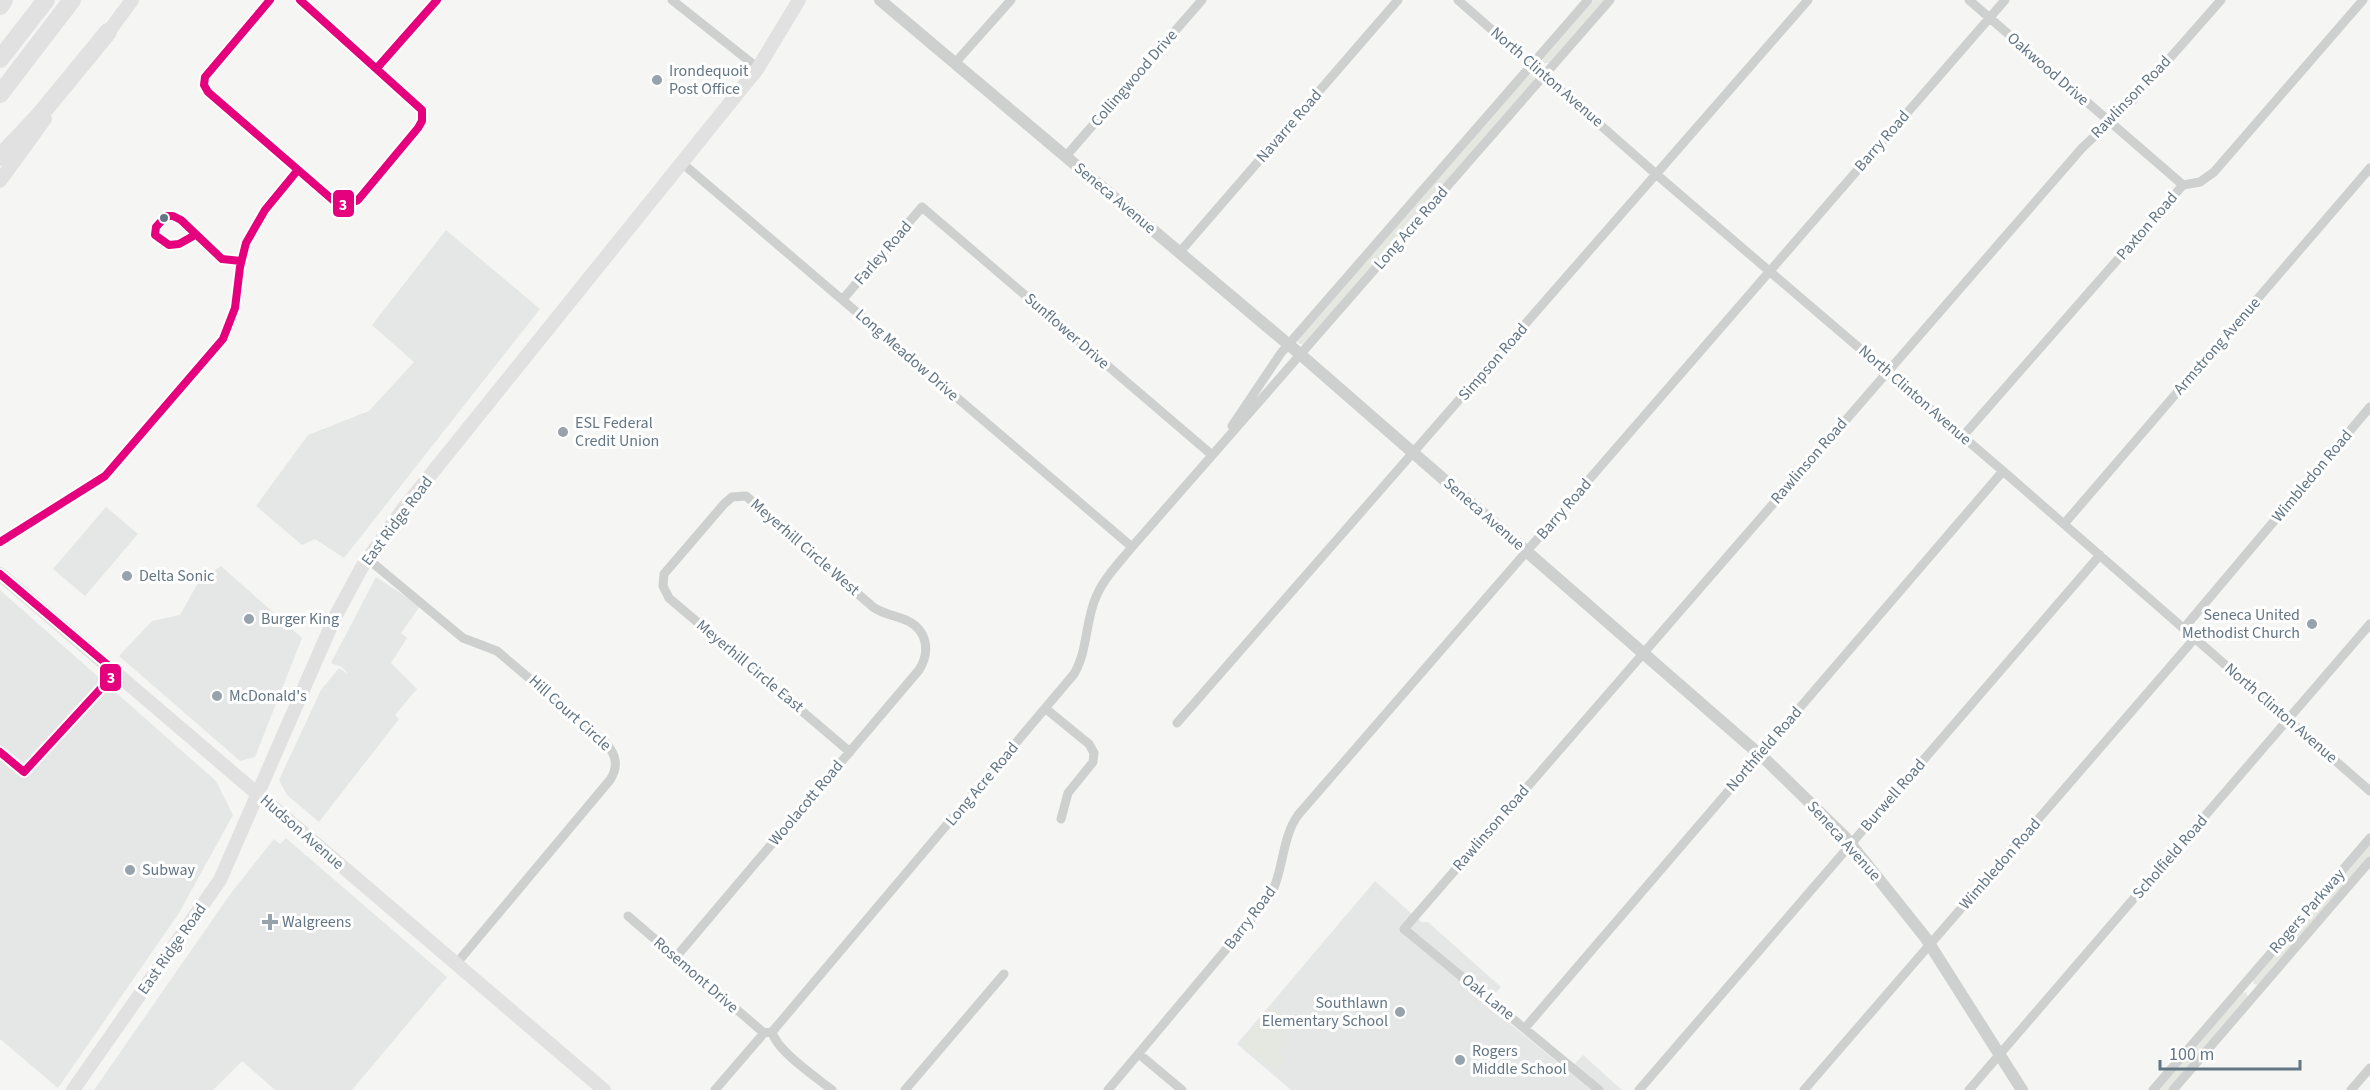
<svg xmlns="http://www.w3.org/2000/svg" width="2370" height="1090" font-family="'Source Sans 3',sans-serif">
	<style>
		.built { fill: #e5e7e6 }
		.green { fill: #e4e8e1 }
		.lines { fill: none; stroke-linecap: round; stroke-linejoin: round }
		.minor { stroke: #ced0d0; stroke-width: 9 }
		.tertiary { stroke: #ced0d0; stroke-width: 12 }
		.secondary { stroke: #e1e1e2; stroke-width: 14 }
		.motorway { stroke: #e1e1e2; stroke-width: 18 }
		.bus-1-casing { stroke: #fff; stroke-width: 12 }
		.bus-1 { stroke: #e5007d; stroke-width: 8 }
		.poi-dot { fill: #96a2ac; stroke: #fff; stroke-width: 2 }
		.bus-dot { fill: #637686; stroke: #fff; stroke-width: 2 }
		.labels { text-anchor: middle; dominant-baseline: central; stroke-width: 6; stroke-linejoin: round; paint-order: stroke }
		.street-label { font-size: 16px; fill: #637686; stroke: #fff }
		.poi-label { font-size: 16px; fill: #637686; stroke: #fff; text-anchor: start }
		.line-badge { stroke: #fff; stroke-width: 2 }
		.badge-label { font-size: 16px; text-anchor: middle; font-weight: bold; fill: #fff }
	</style>
	<rect width="100%" height="100%" fill="#f5f5f3"/>
	<path class="built" d="M446 230 540 309 344 558 315 539 302 545 256 506 308 435 369 411 414 362 372 325Z
		M106 507 138 534 85 596 53 569Z
		M221 566 302 638 255 757 240 761 119 656 152 621 180 615 199 581Z
		M376 577 420 606 401 633 407 638 391 663 417 689 395 715 399 719 319 822 287 795 279 780 321 690 339 668 348 674 342 667 331 663Z
		M0 590 216 781 233 815 179 913 58 1088 0 1039Z
		M286 838 447 977 352 1090H275L242 1061 213 1090H94L231 893 274 839 280 844Z
		M1375 881 1421 922H1428L1501 987 1486 1004 1568 1071 1583 1055 1622 1090H1291L1237 1044Z"/>
	<path class="green" d="M1594 0H1604L1549 63H1543V59Z
		M1533 74 1535 80 1304 345 1298 343V340L1528 75Z
		M2370 844V855L2259 985 2254 984 2253 980Z
		M2246 992 2248 997 2168 1090H2158L2242 993Z
		M1271 1006 1293 1025 1280 1040 1283 1044 1278 1051 1287 1058 1276 1072 1241 1043Z"/>
	<g class="lines">
		<path class="minor" d="M270 0 205 77 204 85 208 92 334 201 347 205 358 200 418 128 422 121V110L300 0
			M672 0 758 68
			M1458 0 1664 181 2003 471 2370 791
			M1969 0 2183 185
			M955 63 1011 0
			M377 68 437 0
			M1066 156 1202 0
			M682 163 1132 547
			M1179 253 1398 0
			M843 299 922 207 1212 455
			M1232 426 1281 353 1588 0
			M1963 436 2183 185 2200 182 2214 172 2363 0
			M2064 524 2370 168
			M0 542 105 476 223 339C242 309 234 287 242 255 250 222 276 197 297 171
			M368 559 463 638 497 651 606 743C616 755 619 766 610 780L456 964
			M2184 628 2370 407
			M1046 709 1089 744 1094 753 1093 762 1068 793 1061 819
			M1177 723 1808 0
			M628 916 764 1033
			M676 957 919 670C930 653 928 631 908 621 896 615 884 615 873 607L746 496 732 497 724 504 664 574 663 586 669 598 850 752
			M1525 1028 2003 471
			M772 1032C777 1051 816 1077 832 1090
			M1139 1054 1182 1090
			M715 1090 764 1033 772 1032 1074 674C1088 650 1085 622 1096 597 1104 578 1119 563 1132 547L1610 0
			M905 1090 1004 974
			M1108 1090 1270 897C1284 871 1281 839 1298 815L2005 0
			M1599 1090 1404 929 2082 148 2133 100 2221 0
			M1639 1090 2100 555
			M1804 1090 2195 638
			M1969 1090 2370 624
			M2153 1090 2370 838
			M2173 1090 2370 861
			M2351 1090 2370 1068"/>
		<path class="tertiary" d="M880 0 1301 355 1767 761 1845 837 1925 937 2022 1090"/>
		<path class="secondary" d="M104 38 132 0
			M0 181 45 119
			M0 574 604 1090
			M73 1090 220 880 335 617 362 567 403 509 758 68 799 0"/>
		<path class="motorway" d="M0 6 4 0
			M0 59 46 0
			M0 94 72 0
			M0 157 39 116 108 32"/>
		<g class="bus-1-casing">
			<path id="bus-1" d="M270 0 205 77 204 85 208 92 334 201 347 205 358 200 418 128 422 121V110L300 0
				M377 68 437 0
				M195 235 179 244 169 245 155 235 156 227 166 216H173L181 220 222 259 241 261
				M0 542 105 476 223 339 235 308 240 267 246 243 265 210 297 171
				M0 574 116 672 24 772 0 752"/>
		</g>
		<use href="#bus-1" class="bus-1"/>
	</g>
	<g class="poi-dot">
		<circle cx="657" cy="80" r="6"/>
		<circle cx="563" cy="432" r="6"/>
		<circle cx="127" cy="576" r="6"/>
		<circle cx="249" cy="619" r="6"/>
		<circle cx="2312" cy="624" r="6"/>
		<circle cx="217" cy="696" r="6"/>
		<circle cx="130" cy="870" r="6"/>
		<path d="M267 913h6v6h6v6h-6v6h-6v-6h-6v-6h6z"/>
		<circle cx="1400" cy="1012" r="6"/>
		<circle cx="1460" cy="1060" r="6"/>
	</g>
	<circle class="bus-dot" cx="164" cy="218" r="5"/>
	<g class="labels">
		<g class="street-label">
			<text transform="translate(2048 69) rotate(41)">Oakwood Drive</text>
			<text transform="translate(1547 77) rotate(41)">North Clinton Avenue</text>
			<text transform="translate(1134 78) rotate(-49)">Collingwood Drive</text>
			<text transform="translate(2131 97) rotate(-46)">Rawlinson Road</text>
			<text transform="translate(1289 126) rotate(-49)">Navarre Road</text>
			<text transform="translate(1882 141) rotate(-49)">Barry Road</text>
			<text transform="translate(1115 198) rotate(40)">Seneca Avenue</text>
			<text transform="translate(2147 226) rotate(-49)">Paxton Road</text>
			<text transform="translate(1411 228) rotate(-49)">Long Acre Road</text>
			<text transform="translate(883 253) rotate(-49)">Farley Road</text>
			<text transform="translate(1067 331) rotate(41)">Sunflower Drive</text>
			<text transform="translate(2217 346) rotate(-49)">Armstrong Avenue</text>
			<text transform="translate(907 355) rotate(41)">Long Meadow Drive</text>
			<text transform="translate(1493 362) rotate(-49)">Simpson Road</text>
			<text transform="translate(1915 395) rotate(41)">North Clinton Avenue</text>
			<text transform="translate(1809 461) rotate(-49)">Rawlinson Road</text>
			<text transform="translate(2312 476) rotate(-50)">Wimbledon Road</text>
			<text transform="translate(1564 509) rotate(-49)">Barry Road</text>
			<text transform="translate(1484 514) rotate(41)">Seneca Avenue</text>
			<text transform="translate(397 521) rotate(-53)">East Ridge Road</text>
			<text transform="translate(805 547) rotate(41)">Meyerhill Circle West</text>
			<text transform="translate(750 666) rotate(40)">Meyerhill Circle East</text>
			<text transform="translate(570 713) rotate(42)">Hill Court Circle</text>
			<text transform="translate(2281 713) rotate(41)">North Clinton Avenue</text>
			<text transform="translate(1764 749) rotate(-49)">Northfield Road</text>
			<text transform="translate(982 784) rotate(-50)">Long Acre Road</text>
			<text transform="translate(1893 795) rotate(-49)">Burwell Road</text>
			<text transform="translate(806 803) rotate(-50)">Woolacott Road</text>
			<text transform="translate(1491 828) rotate(-49)">Rawlinson Road</text>
			<text transform="translate(302 832) rotate(41)">Hudson Avenue</text>
			<text transform="translate(1844 841) rotate(48)">Seneca Avenue</text>
			<text transform="translate(2170 857) rotate(-49)">Scholfield Road</text>
			<text transform="translate(2000 864) rotate(-49)">Wimbledon Road</text>
			<text transform="translate(2307 911) rotate(-49)">Rogers Parkway</text>
			<text transform="translate(1250 918) rotate(-53)">Barry Road</text>
			<text transform="translate(172 949) rotate(-55)">East Ridge Road</text>
			<text transform="translate(696 975) rotate(41)">Rosemont Drive</text>
			<text transform="translate(1488 997) rotate(39)">Oak Lane</text>
		</g>
		<g class="poi-label">
			<text x="669" y="71">Irondequoit<tspan x="669" dy="18">Post Office</tspan></text>
			<text x="575" y="423">ESL Federal<tspan x="575" dy="18">Credit Union</tspan></text>
			<text x="139" y="576">Delta Sonic</text>
			<text x="2300" y="615" text-anchor="end">Seneca United<tspan x="2300" dy="18">Methodist Church</tspan></text>
			<text x="261" y="619">Burger King</text>
			<text x="229" y="696">McDonald's</text>
			<text x="142" y="870">Subway</text>
			<text x="282" y="922">Walgreens</text>
			<text x="1388" y="1003" text-anchor="end">Southlawn<tspan x="1388" dy="18">Elementary School</tspan></text>
			<text x="1472" y="1051">Rogers<tspan x="1472" dy="18">Middle School</tspan></text>
		</g>
	</g>
	<g class="line-badge">
		<rect x="332" y="189" width="23" height="29" rx="6" fill="#e5007d"/>
		<rect x="99" y="663" width="23" height="29" rx="6" fill="#e5007d"/>
	</g>
	<g class="badge-label">
		<text x="343" y="210">3</text>
		<text x="111" y="683">3</text>
	</g>
	<path d="M2160 1060v9h140v-9" fill="none" stroke="#637686" stroke-width="3"/>
	<text x="2169" y="1060" font-size="18" fill="#637686" stroke="#ffffff" stroke-width="4.5" paint-order="stroke">100 m</text>
</svg>
